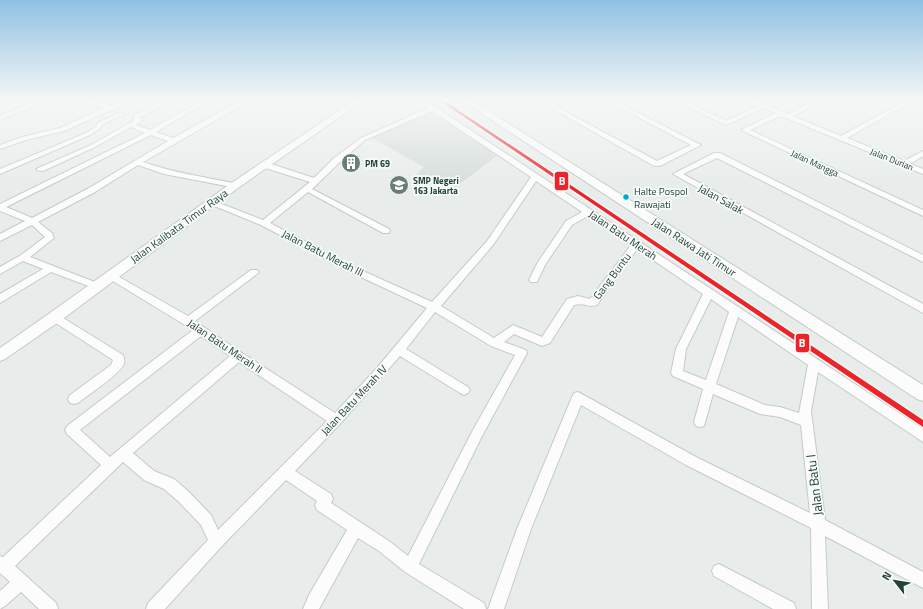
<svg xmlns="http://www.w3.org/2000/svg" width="923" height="609" font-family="'Titillium Web',sans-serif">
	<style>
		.built { fill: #d6dedb }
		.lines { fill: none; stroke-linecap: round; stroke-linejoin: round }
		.minor-casing { stroke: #c5cac8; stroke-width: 2 }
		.tertiary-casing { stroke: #c5cac8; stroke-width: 2 }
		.secondary-casing { stroke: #c3cbc8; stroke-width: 2 }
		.minor { fill: #fcfcfc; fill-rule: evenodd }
		.tertiary { fill: #fcfcfc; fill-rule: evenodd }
		.secondary { fill: #fcfcfc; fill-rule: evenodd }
		.rail-1-casing { stroke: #f7fbf9; stroke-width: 3 }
		.rail-1 { fill: #ec2329; fill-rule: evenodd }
		.bus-dot { fill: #00a9ce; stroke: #f7fbf9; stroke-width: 1.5 }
		.labels { text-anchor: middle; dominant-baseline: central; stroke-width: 3.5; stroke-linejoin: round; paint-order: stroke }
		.far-street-label { font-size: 9px; fill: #24423a; stroke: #f7fbf9 }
		.far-poi-label { font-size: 9px; font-weight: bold; fill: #24423a; stroke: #f7fbf9; text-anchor: start }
		.bus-label { font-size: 10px; fill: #24423a; stroke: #f7fbf9; text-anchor: start }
		.street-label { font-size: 11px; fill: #24423a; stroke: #f7fbf9 }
		.near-street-label { font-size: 13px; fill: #24423a; stroke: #f7fbf9 }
		.line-badge { stroke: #f7fbf9; stroke-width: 1.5 }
		.badge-label { font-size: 11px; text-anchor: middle; font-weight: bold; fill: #fff }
	</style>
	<rect width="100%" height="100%" fill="#e8edeb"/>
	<path class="built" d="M434 108 501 153 454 188 417 174 424 167 368 136 386 126Z"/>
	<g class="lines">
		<g class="minor-casing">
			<path id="minor" d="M39 100H47L0 120V116Z
				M78 100 100 102 109 106 122 100H130L114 108 116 110 115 111H109L64 131 26 140 0 149V145L22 137 60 128 104 108C95 104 86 106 78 100Z
				M167 100H175L140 117 142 120 136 125 150 130 203 100H210L156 132 173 138C195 127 233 100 256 100L239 107 143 162C173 173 206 177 237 184V188L164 174 138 165 95 192 38 222 52 233 54 238 30 257 100 284 102 286 100 288H94L51 272 0 303V294L43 269 23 261 0 274V267L21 255 45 237 32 225 0 241V234L25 221 0 211V204L145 133 131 127 95 147 43 171H40L36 169 91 145 135 120 133 117 134 116ZM151 135 168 141 89 188 32 218 6 207Z
				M418 100H425L923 429V442L818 372 811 411 825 520 923 572V588L825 536 828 609H812L811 528 686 465 581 405 531 529 504 609H488L517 529 572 397 574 393 578 392 696 457 810 513 801 425 780 417 760 414 713 394 704 426 700 427 696 426 694 422 703 389 673 376 671 373 676 349 703 294 637 249 597 305C589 308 582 302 574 305L550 343 542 346 514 334 504 342 526 350 527 353 481 438 419 564 484 603 486 609H464L405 572 379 551 358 538 319 609H303L309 595 347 530 317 510 315 505 317 501 286 480 221 547 165 609H146L148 603 208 540 201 525 179 502 164 489 144 480 123 462 15 566 56 603 58 609H39L21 592 5 606 0 609V591L10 582 0 573V556L3 557 101 465 67 434 65 430 67 426 193 330 108 278 106 276 108 274H114L188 316 251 270H257L259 272 257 274 195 321 242 353 335 413 377 368 427 308 348 271 261 225 207 203 211 201H214L263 220 310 182 262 167V163H268L314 178 334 158 361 138 428 108ZM432 111 531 177 487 241 432 302 354 267 270 223 308 192 383 233H389L390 231 389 229 312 189 340 162 365 140ZM536 181 582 212 566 221 538 262 529 280 531 282H537L545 265 572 225 588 216 631 245 590 299 578 296 567 299 542 337 513 325 494 338 441 306 493 245ZM711 299 729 312 706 380 683 371 686 349ZM435 312 491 346 515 355 473 430 408 556 389 541 331 503 333 499 331 494 295 471 340 424 400 356 460 393 464 395 468 393 470 390 468 387 406 349ZM738 317 808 365 799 413 780 407 765 405 716 384ZM201 336 230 356 110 457 80 430ZM239 362 327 421 218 530 211 515 189 492 174 479 154 471 133 453Z
				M537 100H544L657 161 691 145 605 100H613L701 145 660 166H654Z
				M674 100H682L726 121 758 106 746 100H754L788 114 816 100H824L793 116 841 136 907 100H914L847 138 904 161 923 151V156L910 164 923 169V174L781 116 750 130 923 210V216L741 130 776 113 764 108 726 125Z
				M120 113 125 114 103 124 99 129 90 135 0 174V169L86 133 95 127 99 122Z
				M714 153H720L923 255V262L717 158 683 174 923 304V313L673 174Z
				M55 313 123 355C124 358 125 361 124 364 121 373 88 395 78 403L74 404 70 403 68 399 70 395 111 365 113 360 51 320 50 317 51 314Z
				M719 564 794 603 796 609H773L714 576 712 571 714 566Z"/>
		</g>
		<g class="tertiary-casing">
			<path id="tertiary" d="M355 100H364L238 188 60 321 5 359 0 361V348L50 313 230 184Z"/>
		</g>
		<g class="secondary-casing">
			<path id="secondary" d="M461 100H471L923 385V401L917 399Z"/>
		</g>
		<use href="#minor" class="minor"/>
		<use href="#tertiary" class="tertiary"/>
		<use href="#secondary" class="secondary"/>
		<g class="rail-1-casing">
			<path id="rail-1" d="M439 100H443L923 420V427Z"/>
		</g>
		<use href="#rail-1" class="rail-1"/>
	</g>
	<linearGradient id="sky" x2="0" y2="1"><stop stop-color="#8fc1e3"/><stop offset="0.54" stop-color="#f5f7f6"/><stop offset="1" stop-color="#f5f7f6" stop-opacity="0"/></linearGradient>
	<rect width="923" height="185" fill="url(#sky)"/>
	<defs>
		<g id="building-disc" transform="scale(1)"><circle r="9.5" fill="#697e78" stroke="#f7fbf9"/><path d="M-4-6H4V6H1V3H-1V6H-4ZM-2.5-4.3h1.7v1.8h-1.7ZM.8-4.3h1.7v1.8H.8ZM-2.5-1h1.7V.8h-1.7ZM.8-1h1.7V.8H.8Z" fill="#fff"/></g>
		<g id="school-disc" transform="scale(1)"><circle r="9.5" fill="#697e78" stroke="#f7fbf9"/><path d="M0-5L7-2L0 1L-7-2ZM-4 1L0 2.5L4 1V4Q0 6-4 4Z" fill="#fff"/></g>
	</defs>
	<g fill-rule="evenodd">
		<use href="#building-disc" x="351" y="163"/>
		<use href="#school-disc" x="399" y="185"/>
	</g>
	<circle class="bus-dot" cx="626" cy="197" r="3.5"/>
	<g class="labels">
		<g class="far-street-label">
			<text transform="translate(892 159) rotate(22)">Jalan Durian</text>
			<text transform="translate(815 163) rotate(25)">Jalan Mangga</text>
		</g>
		<g class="far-poi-label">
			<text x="365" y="163">PM 69</text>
			<text x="413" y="180">SMP Negeri<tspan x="413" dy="10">163 Jakarta</tspan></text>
		</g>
		<g class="bus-label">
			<text x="634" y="191">Halte Pospol<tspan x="634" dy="13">Rawajati</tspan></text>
		</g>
		<g class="street-label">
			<text transform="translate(721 199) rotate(29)">Jalan Salak</text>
			<text transform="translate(179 226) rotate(-36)">Jalan Kalibata Timur Raya</text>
			<text transform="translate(623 235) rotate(34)">Jalan Batu Merah</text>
			<text transform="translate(694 247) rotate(33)">Jalan Rawa Jati Timur</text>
			<text transform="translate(323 253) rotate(27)">Jalan Batu Merah III</text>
			<text transform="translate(612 276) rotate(-53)">Gang Buntu</text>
			<text transform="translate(225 346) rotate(34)">Jalan Batu Merah II</text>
			<text transform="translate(354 400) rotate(-47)">Jalan Batu Merah IV</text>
		</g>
		<g class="near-street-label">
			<text transform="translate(814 485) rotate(-97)">Jalan Batu I</text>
		</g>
	</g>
	<g class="line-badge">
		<rect x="554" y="171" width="15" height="20" rx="4" fill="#ec2329"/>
		<rect x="795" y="333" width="15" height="20" rx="4" fill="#ec2329"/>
	</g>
	<g class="badge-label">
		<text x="562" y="185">B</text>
		<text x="802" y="347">B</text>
	</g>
	<g transform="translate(895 581) rotate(301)" stroke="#f7fbf9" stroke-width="3" paint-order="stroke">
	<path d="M0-3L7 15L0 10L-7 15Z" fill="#24423a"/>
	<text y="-6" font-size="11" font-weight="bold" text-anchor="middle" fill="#24423a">N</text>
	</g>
</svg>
